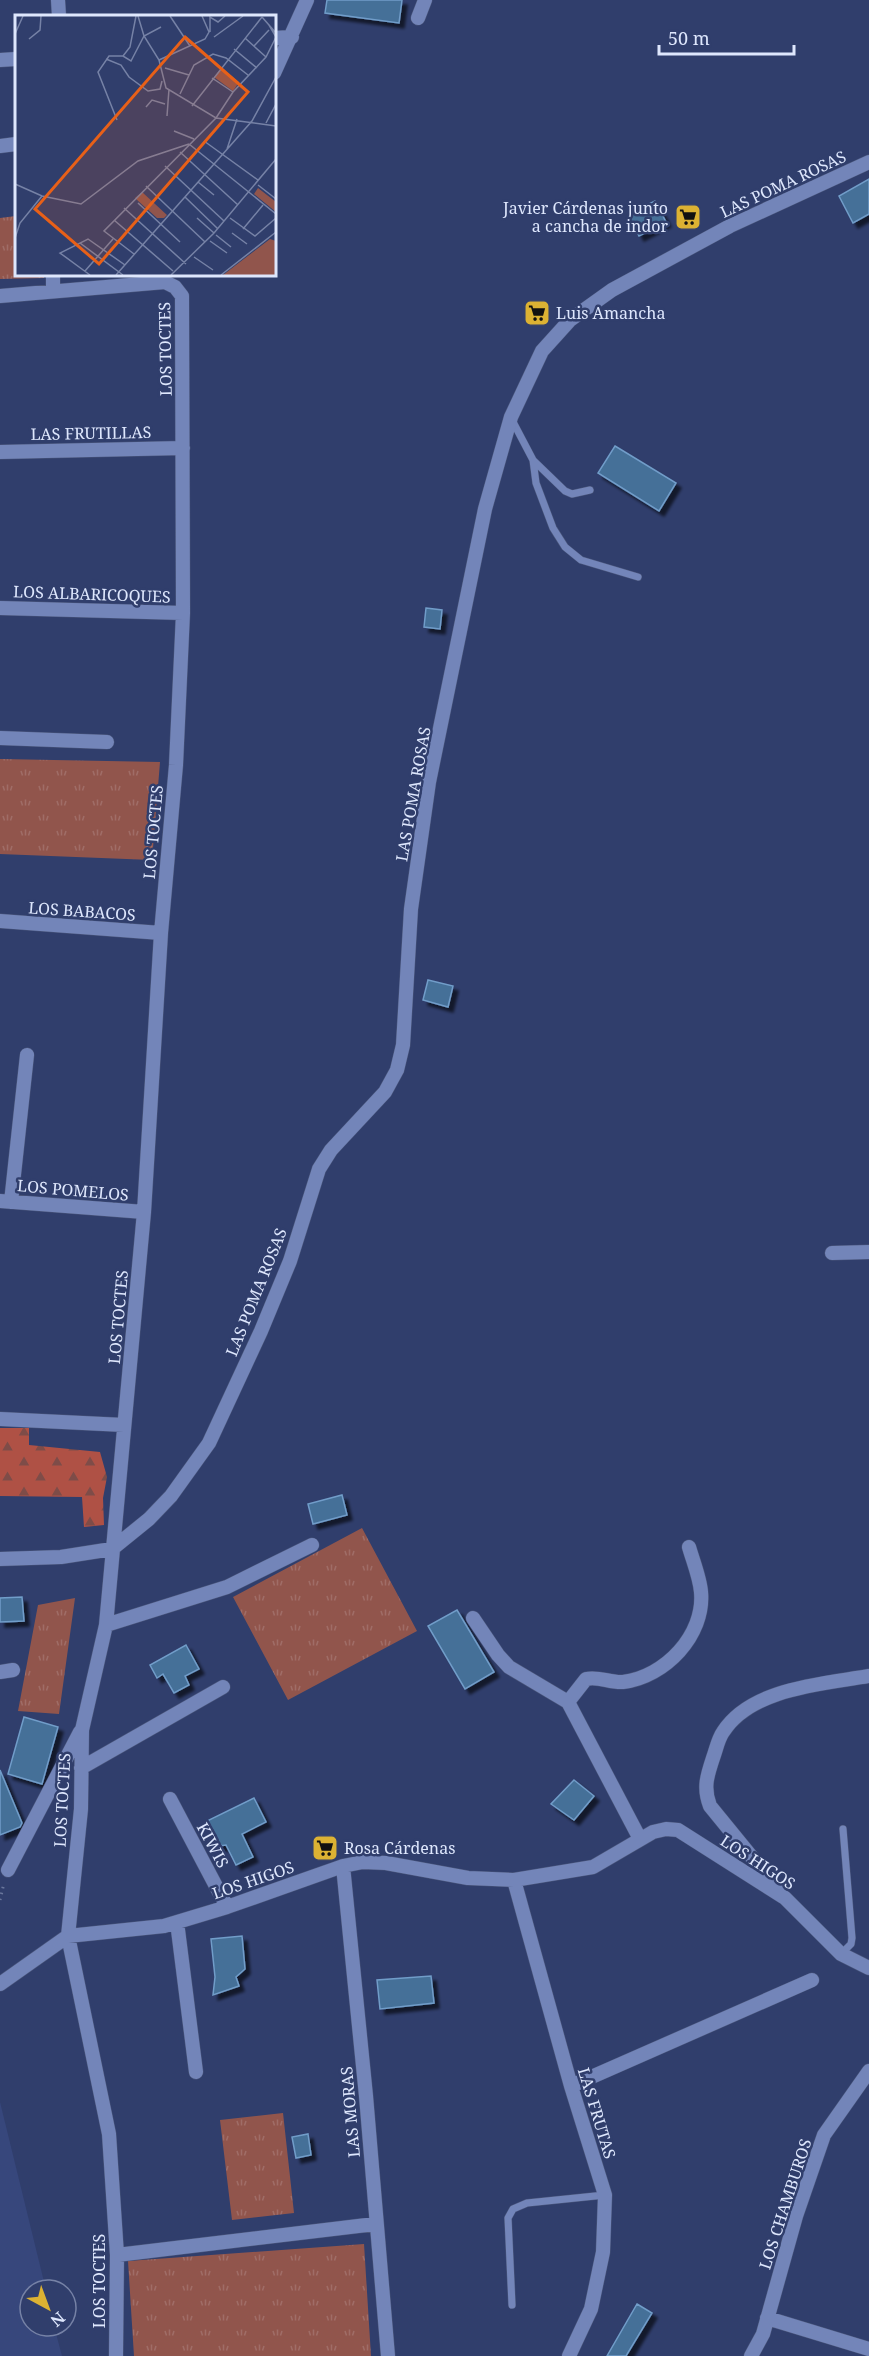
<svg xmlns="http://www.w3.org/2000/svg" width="869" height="2356" font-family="'Noto Serif',serif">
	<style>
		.built { fill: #37477c }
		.grass { fill: url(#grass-tufts) }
		.forest { fill: url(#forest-firs) }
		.building { fill: #446f98; stroke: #719dc9; stroke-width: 1.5; filter: url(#shadow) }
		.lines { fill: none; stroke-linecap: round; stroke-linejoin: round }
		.lane-casing { stroke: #4b577c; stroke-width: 8 }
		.street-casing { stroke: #4b577c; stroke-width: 15 }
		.path { stroke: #69769c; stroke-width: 3; stroke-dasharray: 1.5 4.5; stroke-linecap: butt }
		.lane { stroke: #7385b9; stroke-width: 7 }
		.street { stroke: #7385b9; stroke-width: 14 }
		.labels { text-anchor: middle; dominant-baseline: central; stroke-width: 5; stroke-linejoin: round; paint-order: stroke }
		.street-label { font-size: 16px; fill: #dee7fd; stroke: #303e6c }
		.poi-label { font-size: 16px; fill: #dee7fd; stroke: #303e6c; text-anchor: start }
		.inset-road { fill: none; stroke: #7682a6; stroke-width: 1.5 }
		.view { fill: #e86018; fill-opacity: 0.15; stroke: #e86018; stroke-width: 3 }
		.inset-edge { fill: none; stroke: #dee7fd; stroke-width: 3 }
	</style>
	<defs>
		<pattern id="grass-tufts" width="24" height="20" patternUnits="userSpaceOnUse" patternTransform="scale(1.5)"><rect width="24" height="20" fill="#91554c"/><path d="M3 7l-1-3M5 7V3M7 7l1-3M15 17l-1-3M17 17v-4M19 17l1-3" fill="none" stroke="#a06d67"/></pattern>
		<pattern id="forest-firs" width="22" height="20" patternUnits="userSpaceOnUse" patternTransform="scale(1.5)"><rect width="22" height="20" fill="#af5145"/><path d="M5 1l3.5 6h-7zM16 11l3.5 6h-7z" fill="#7e4c48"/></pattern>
		<filter id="shadow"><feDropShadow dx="5" dy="5" stdDeviation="1.5" flood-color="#0009"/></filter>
	</defs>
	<rect width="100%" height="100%" fill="#303e6c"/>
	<path class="built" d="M0 2102 46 2290H30V2326H54L62 2356H0Z"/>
	<path class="grass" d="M16 216V274L43 275 44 278 0 279V218Z
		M0 759 160 762 152 860 0 854Z
		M362 1528 417 1631 288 1700 233 1597Z
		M75 1598 59 1714 18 1711 38 1605Z
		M283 2113 294 2213 232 2220 220 2120Z
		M364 2244 371 2356H134L128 2261Z"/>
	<path class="forest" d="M0 1428H29V1445L100 1452 107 1477 103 1498 104 1525 84 1527 82 1497 0 1496Z"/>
	<path class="building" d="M327 0H402L399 23 325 13Z
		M869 179V214L853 223 839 196Z
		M655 201 666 222 639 236 628 214Z
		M615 446 676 483 659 511 598 473Z
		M426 608 442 610 440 629 424 627Z
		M428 980 453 986 448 1007 423 1000Z
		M342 1495 347 1515 313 1524 308 1504Z
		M22 1597 24 1621 0 1622V1598Z
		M457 1610 494 1672 465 1689 428 1626Z
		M186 1645 199 1669 185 1676 189 1685 174 1693 163 1674 157 1678 150 1665Z
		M24 1717 58 1727 42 1784 8 1774Z
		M0 1770 22 1823 20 1827 0 1835Z
		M574 1780 594 1796 574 1820 551 1804Z
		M254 1798 266 1822 242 1834 253 1857 236 1865 226 1845 219 1846 207 1821Z
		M242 1936 245 1969 236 1977 239 1986 213 1995 215 1977 211 1939Z
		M431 1976 434 2003 380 2009 377 1980Z
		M308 2134 311 2155 296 2158 292 2137Z
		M637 2304 652 2313 626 2356H607Z"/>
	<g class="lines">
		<g class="lane-casing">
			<path id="lane" d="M512 420 533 460 536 483 553 528 565 547 581 560 638 577
				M534 461 565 491 572 494 590 490
				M841 1954 851 1944 852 1938 843 1829
				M512 2305 508 2218 513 2209 527 2203 605 2195"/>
		</g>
		<g class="street-casing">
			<path id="street" d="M58 0 59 16
				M418 18 425 0
				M274 38 292 37
				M0 60 16 59
				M274 73 307 0
				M0 146 16 144
				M53 291V274
				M0 296 165 282 175 287 182 296 183 613 176 765 161 933 144 1212 106 1625 82 1730 81 1809 68 1936 109 2134 117 2255 116 2356
				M0 452 183 448
				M0 608 183 613
				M0 738 107 742
				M0 921 161 933
				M0 1201 144 1212
				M11 1202 27 1055
				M832 1253 869 1252
				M0 1419 124 1425
				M0 1559 61 1557 112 1549 149 1519 171 1496 209 1443 261 1331 290 1261 319 1169 331 1150 385 1092 397 1070 403 1045 411 909 429 782 485 509 511 417 542 351 570 320 612 290 730 226 869 162
				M473 1618 498 1655 509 1667 568 1702 640 1839
				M106 1625 227 1587 312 1545
				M0 1672 13 1670
				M568 1702 586 1679C599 1676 610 1683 623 1682 665 1677 705 1635 701 1592 700 1578 693 1561 689 1547
				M81 1768 223 1687
				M170 1799 227 1907
				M343 1866 366 2096 388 2356
				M8 1870 80 1732
				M514 1880 571 2086 605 2195 603 2252 591 2309 569 2356
				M777 1888 710 1806C703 1788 707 1776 713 1758 716 1750 718 1739 723 1732 751 1688 823 1684 869 1676
				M177 1922 196 2072
				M0 1984 68 1936 164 1926 227 1907 343 1866 363 1862 386 1863 468 1878 514 1880 593 1867 653 1832 666 1829 678 1830 785 1898 841 1954 869 1968
				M571 2086 812 1980
				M117 2255 375 2224
				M767 2318 869 2349
				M751 2356 763 2334 796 2216 824 2135 869 2071"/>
		</g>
		<path class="path" d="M0 1900 4 1883"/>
		<use href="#lane" class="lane"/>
		<use href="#street" class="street"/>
	</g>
	<defs>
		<g id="supermarket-square" transform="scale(1.35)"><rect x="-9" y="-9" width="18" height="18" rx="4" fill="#dcb233" stroke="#303e6c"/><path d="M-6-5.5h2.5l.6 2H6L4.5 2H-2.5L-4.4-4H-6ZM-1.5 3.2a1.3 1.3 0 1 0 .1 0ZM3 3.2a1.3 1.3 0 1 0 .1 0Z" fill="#111"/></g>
	</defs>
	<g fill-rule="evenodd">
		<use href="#supermarket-square" x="688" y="217"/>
		<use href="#supermarket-square" x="537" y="313"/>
		<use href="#supermarket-square" x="325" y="1848"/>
	</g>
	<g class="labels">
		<g class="street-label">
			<text transform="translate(783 184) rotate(-25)">LAS POMA ROSAS</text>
			<text transform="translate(165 349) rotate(-91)">LOS TOCTES</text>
			<text transform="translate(91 433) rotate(-1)">LAS FRUTILLAS</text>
			<text transform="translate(92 594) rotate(2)">LOS ALBARICOQUES</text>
			<text transform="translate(413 794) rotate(-80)">LAS POMA ROSAS</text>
			<text transform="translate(153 832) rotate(-85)">LOS TOCTES</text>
			<text transform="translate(82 911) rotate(4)">LOS BABACOS</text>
			<text transform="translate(73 1190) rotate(5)">LOS POMELOS</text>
			<text transform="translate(256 1292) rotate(-68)">LAS POMA ROSAS</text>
			<text transform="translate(118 1317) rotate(-85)">LOS TOCTES</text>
			<text transform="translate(62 1800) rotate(-87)">LOS TOCTES</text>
			<text transform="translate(213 1845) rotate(62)">KIWIS</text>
			<text transform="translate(758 1862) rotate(33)">LOS HIGOS</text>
			<text transform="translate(253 1880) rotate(-19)">LOS HIGOS</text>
			<text transform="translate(350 2112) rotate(-95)">LAS MORAS</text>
			<text transform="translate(597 2113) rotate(73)">LAS FRUTAS</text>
			<text transform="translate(785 2204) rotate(-72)">LOS CHAMBUROS</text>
			<text transform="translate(99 2281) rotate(-90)">LOS TOCTES</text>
		</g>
		<g class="poi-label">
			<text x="668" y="208" text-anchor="end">Javier Cárdenas junto<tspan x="668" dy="18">a cancha de indor</tspan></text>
			<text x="556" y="313">Luis Amancha</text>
			<text x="344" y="1848">Rosa Cárdenas</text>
		</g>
	</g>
	<g transform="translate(15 15)">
		<rect width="261" height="261" fill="#303e6c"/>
		<path d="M206 53 224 67 218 76 199 62ZM243 173 261 187V197L239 179ZM127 177 152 200 149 203H142L120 183ZM255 224 261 226V260H208Z" fill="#91554c"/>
		<path class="inset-road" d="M123 1 129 21 144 45 151 73 201 103 261 111M155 1 175 31M247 2 261 18M195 17V2L203 7 210 1M0 19 8 1M199 22 228 1M230 23 251 42M14 24 25 15 26 1M239 31 254 15M219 34 242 53M108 41 115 32 121 1M91 44 106 50 114 62 133 76 145 74 147 66M144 45 190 24 194 17 187 1M150 53 174 60M197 63 218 77M165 79 179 50 198 39 211 43 233 60M177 91 247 2M131 92 137 85 150 89M152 101 154 74M102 105 83 57 94 41H108L116 46 129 21 146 12M251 108 261 89M159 116 179 124M189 126 243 165M174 129 261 199M212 134 222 104M165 137 223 190M150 151 209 206M183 167 199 180M0 169 27 181 66 189 123 146 174 129M243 170 261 184M131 171 190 227M170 182 203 214M123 188 165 227M109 193 171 249M182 203 199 218M215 203 240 221 261 203M99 205 158 256M228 214 248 190M217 218 232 229M201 220 216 232M0 223 5 208 27 181M195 226 212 238M65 228 108 260M119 239 89 216 201 103 218 77 251 42 261 22 254 10M179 242 198 255M70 256 98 224M75 260 45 238 73 224 110 250M101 260 237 106 261 62M156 260 199 218 261 144M206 260 261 217"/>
		<path class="view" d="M170 22 233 77 84 249 20 194Z"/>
		<rect width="261" height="261" class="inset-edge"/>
	</g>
	<g transform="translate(48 2308) rotate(139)"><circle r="28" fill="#303e6c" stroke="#7682a6" stroke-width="1.5"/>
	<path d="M0-4.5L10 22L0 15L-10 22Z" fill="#dcb233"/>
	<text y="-9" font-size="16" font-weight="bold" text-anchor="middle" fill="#dee7fd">N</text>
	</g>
	<path d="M659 45v9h135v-9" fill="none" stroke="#dee7fd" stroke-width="3"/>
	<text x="668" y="45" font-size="18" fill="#dee7fd" stroke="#303e6c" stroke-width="4.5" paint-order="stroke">50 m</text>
</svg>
